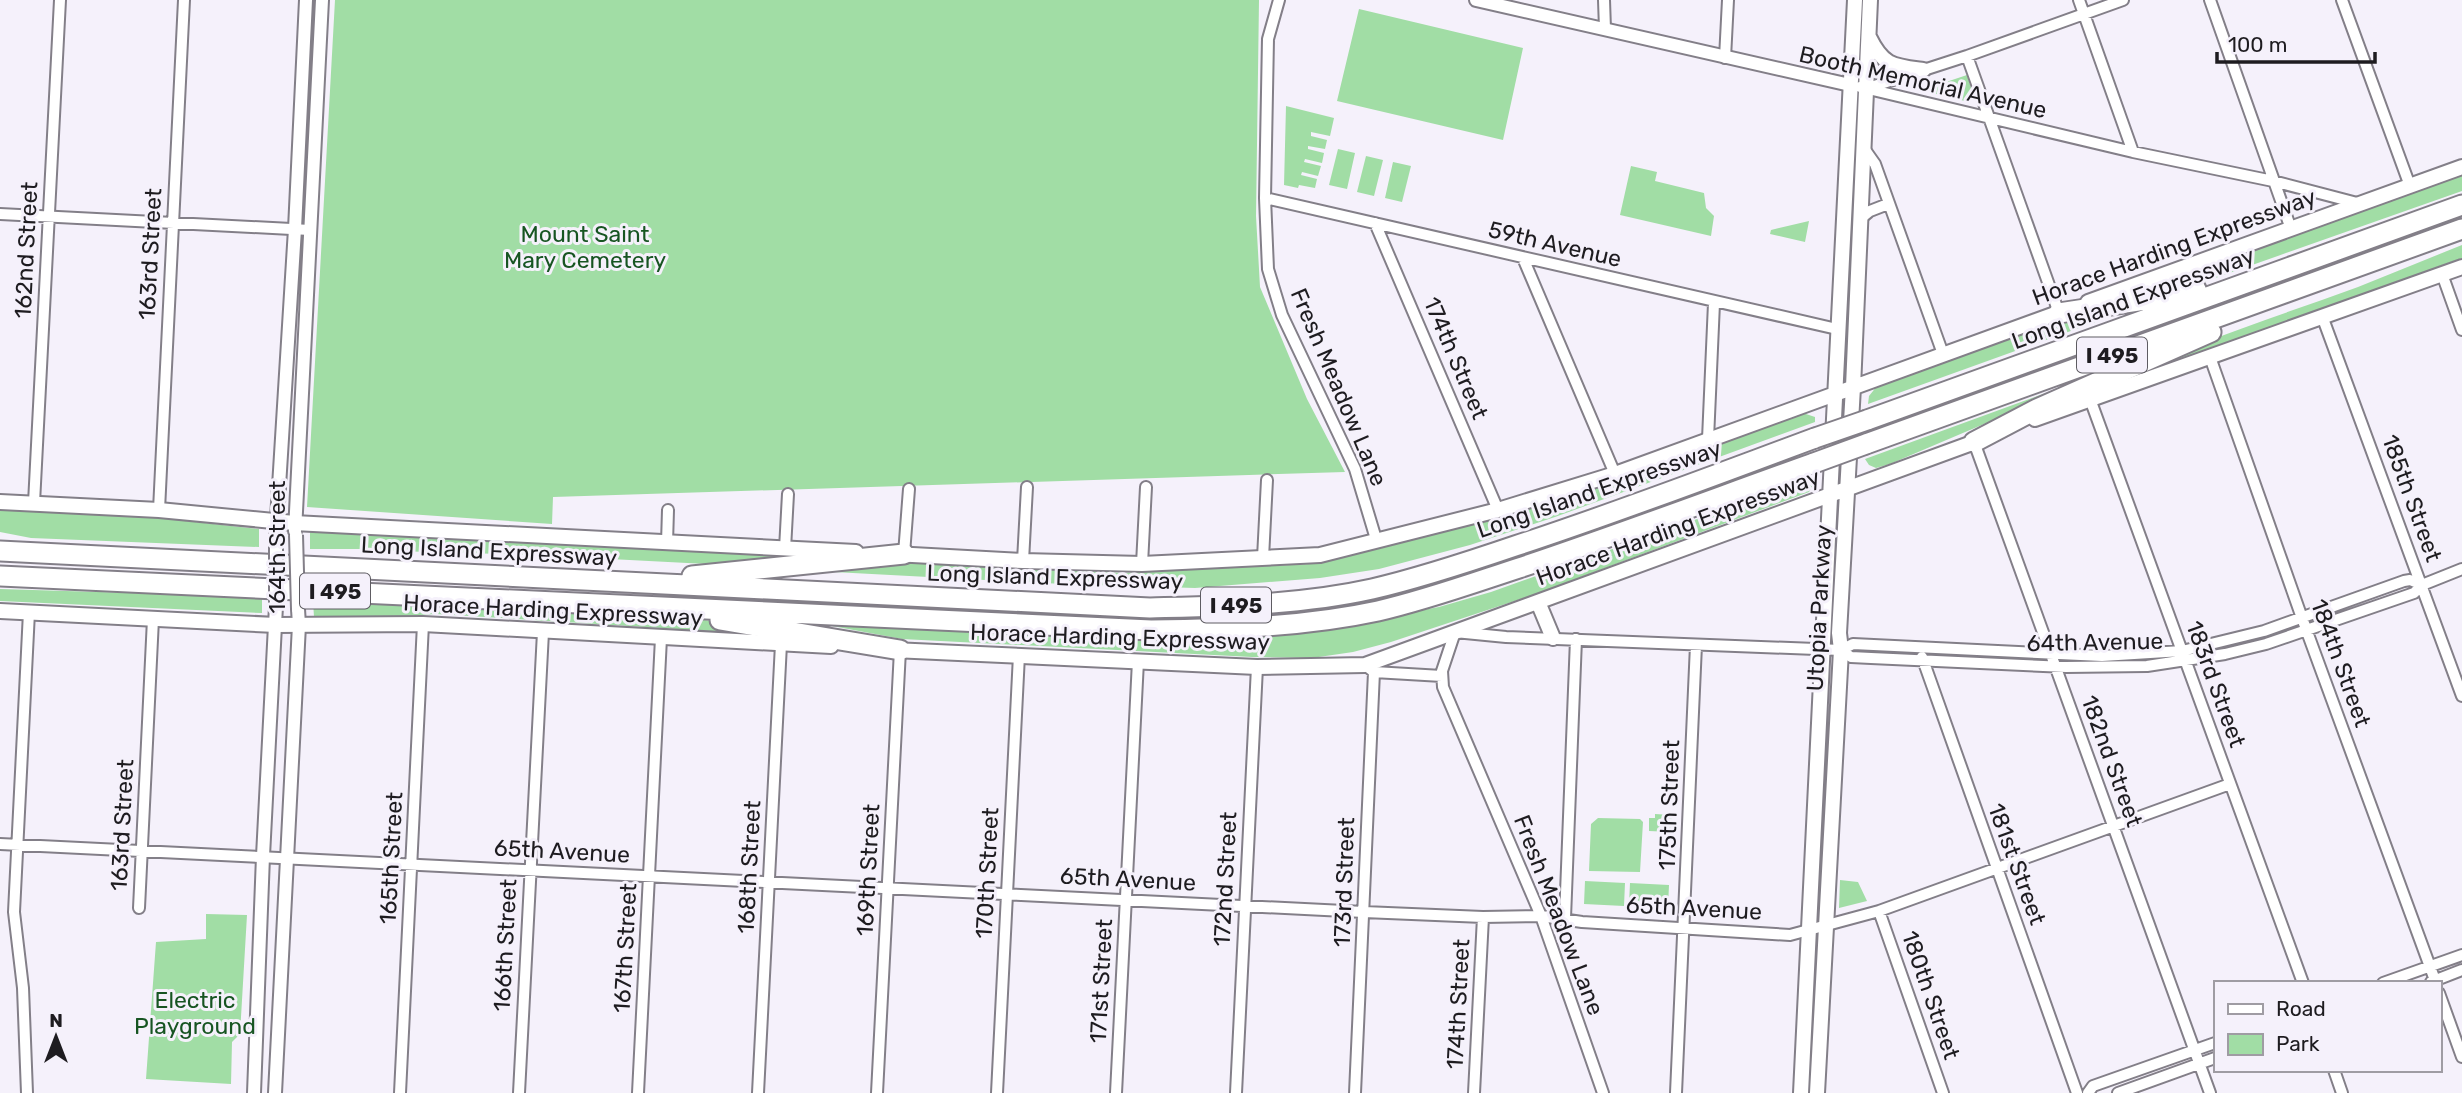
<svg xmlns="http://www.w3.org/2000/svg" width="2462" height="1093" font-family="Rubik,sans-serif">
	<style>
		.green { fill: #a1dda5 }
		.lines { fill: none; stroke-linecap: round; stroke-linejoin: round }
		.minor-casing { stroke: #837f88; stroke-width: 14 }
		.tertiary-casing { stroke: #837f88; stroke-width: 16 }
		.secondary-casing { stroke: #837f88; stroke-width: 18 }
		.motorway-casing { stroke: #837f88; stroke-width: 23 }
		.minor { stroke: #fff; stroke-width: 10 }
		.tertiary { stroke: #fff; stroke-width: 12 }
		.secondary { stroke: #fff; stroke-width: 14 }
		.motorway { stroke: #fff; stroke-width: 19 }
		.tertiary-bridge-casing { stroke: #837f88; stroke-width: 16; stroke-linecap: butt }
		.motorway-bridge-casing { stroke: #837f88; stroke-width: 23; stroke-linecap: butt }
		.tertiary-bridge { stroke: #fff; stroke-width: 12 }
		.motorway-bridge { stroke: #fff; stroke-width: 19 }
		.labels { text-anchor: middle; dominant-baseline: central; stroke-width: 6; stroke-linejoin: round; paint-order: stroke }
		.shield { fill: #f5f1fb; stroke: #5e5c62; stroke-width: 2 }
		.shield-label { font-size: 21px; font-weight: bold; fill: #1e1c20 }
		.street-label { font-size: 23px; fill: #1e1c20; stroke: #f5f1fb }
		.park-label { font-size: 23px; fill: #175522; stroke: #f5f1fb }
	</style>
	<rect width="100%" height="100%" fill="#f5f1fb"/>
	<path class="green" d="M335 0H1259L1256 216 1260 287 1307 399 1345 472 553 497 552 524 307 507Z
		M1359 9 1523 48 1503 140 1337 101Z
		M1967 75 1974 97 1969 102 1932 93 1931 87Z
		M1286 106 1334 118 1330 136 1311 132V136L1327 140 1325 149 1308 146V149L1324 153 1322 163 1305 159 1304 162 1321 166 1318 176 1302 172 1301 175 1317 179 1315 188 1299 185 1298 188 1284 185Z
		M1338 149 1355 153 1347 189 1329 185Z
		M1366 156 1383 160 1374 196 1357 192Z
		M1393 162 1411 166 1402 202 1385 198Z
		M1631 166 1657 172 1655 181 1704 193 1706 208 1714 216 1711 236 1620 215Z
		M2462 175V191L2187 288 2121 298Z
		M1809 221 1805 242 1770 234 1771 230Z
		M2462 245V258L2110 385C2189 343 2274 318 2358 287 2393 273 2427 259 2462 245Z
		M2110 313 2115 315 1868 404 1869 396 1877 386 2055 322Z
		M2070 384 2045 398 1890 464 1876 468 1869 465 1865 459Z
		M1803 413 1815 417V422L1555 517 1470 545 1379 569 1320 578 1195 588 1063 584 815 571 912 562 1123 573 1309 564 1556 502Z
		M1813 478V485L1809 492 1530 596 1391 642 1353 652 1312 658 1252 657 902 639 832 626 826 621 1200 639 1352 623 1439 607 1491 592Z
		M0 507 114 513 259 529V547L31 538 0 532Z
		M310 531 813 557 726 565 533 555 393 551 388 549H310Z
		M0 589 262 597V613L0 601Z
		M313 601 373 604 410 603 652 614 721 622 743 633 436 614 372 618 314 617Z
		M1655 814 1672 815 1671 832 1649 831V818H1655Z
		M1598 818 1640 819 1643 822 1640 872 1589 871 1591 824Z
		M1840 880 1858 882 1867 901 1839 908Z
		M1585 881 1625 883 1624 906 1584 904Z
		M1630 883 1669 885 1668 907 1629 905Z
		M206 914 247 915 240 1034 232 1042 231 1084 146 1079 156 942 206 939Z"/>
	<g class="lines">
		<g class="minor-casing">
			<path id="minor" d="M1279 0 1268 39 1265 198 1268 269 1282 315 1355 469 1376 539
				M1604 0 1605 29
				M2079 0 2133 152
				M2210 0 2291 229
				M2342 0 2410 186
				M1967 56 2059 313
				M1725 58 1728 0
				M1860 87 2133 152 2273 181 2361 204
				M1865 89 1967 56 2123 0
				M1863 147 1875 164 1943 354
				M1265 198 1837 329
				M0 214 310 230
				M1859 220 1870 211 1888 204
				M1375 223 1498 510
				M1523 258 1615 474
				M2442 274 2462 330
				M2322 316 2462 696
				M2210 357 2302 618 2436 983
				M2090 399 2303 983
				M1708 439 1714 303
				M1974 442 2210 1093
				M34 503 60 0
				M159 510 184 0
				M667 543 668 510
				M785 549 788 494
				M904 554 909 489
				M1263 558 1267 480
				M1023 561 1027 487
				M1142 564 1146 487
				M1841 650 1853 644 2102 656 2182 651 2264 631 2404 581 2410 580 2422 585
				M1922 657 2077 1093
				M1369 668 1374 672 1442 676
				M0 844 1364 912 1483 917 1541 916 1582 922 1790 935 1879 911 2230 784
				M139 908 153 619
				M1879 911 1943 1093
				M1565 918 1576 639
				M2431 982 2462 970
				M2383 983 2462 955
				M2439 993 2462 1057
				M2334 1070 2342 1093
				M27 1093 23 988 14 912 29 612
				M400 1093 423 624
				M519 1093 543 632
				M638 1093 661 638
				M758 1093 781 644
				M877 1093 900 650
				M997 1093 1019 655
				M1116 1093 1138 661
				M1236 1093 1257 667
				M1355 1093 1374 672
				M1474 1093 1483 917
				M1603 1093 1541 916 1443 687 1442 671 1455 632 1506 637 1841 650 1851 657 1871 658 2066 667 2147 666 2225 654 2266 644 2414 593 2422 585 2462 569
				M1676 1093 1696 645
				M2088 1093 2093 1086 2215 1043
				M2118 1093 2215 1058"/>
		</g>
		<g class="tertiary-casing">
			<path id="tertiary" d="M1476 0 1850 85
				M295 531 322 0
				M276 535 295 229 306 0
				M254 1093 263 856 276 606
				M275 1093 299 625 298 609"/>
		</g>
		<g class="secondary-casing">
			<path id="secondary" d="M1869 37C1883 66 1893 66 1923 70
				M2088 302 2462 167
				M2035 419 2462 267
				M0 502 159 510 294 523 856 552
				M894 554 1023 561 1142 564 1320 555 1498 510 1615 474 2066 310
				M1538 602 1553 638
				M0 611 276 625 423 624 831 646
				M893 650 1257 667 1365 665 1983 439
				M1801 1093C1820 729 1835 364 1855 0
				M1817 1093 1841 650 1839 633 1853 387 1870 0"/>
		</g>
		<g class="motorway-casing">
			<path id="motorway" d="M2059 313 2171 296 2196 289
				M1867 420 2462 205
				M1974 442 2037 409 2211 332
				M1866 444 2462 229
				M0 551 1150 608C1224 606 1300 605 1372 589 1420 578 1468 562 1515 546 1616 513 1715 475 1815 438
				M0 576 1151 630C1226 629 1304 627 1378 611 1426 600 1473 583 1519 568 1618 535 1716 498 1814 463
				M692 576 904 554
				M720 620 900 650"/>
		</g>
		<use href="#minor" class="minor"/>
		<use href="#tertiary" class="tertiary"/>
		<use href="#secondary" class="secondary"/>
		<use href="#motorway" class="motorway"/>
		<g class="tertiary-bridge-casing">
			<path id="tertiary-bridge" d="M276 535V606
				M296 535 298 609"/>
		</g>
		<g class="motorway-bridge-casing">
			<path id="motorway-bridge" d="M1815 438 1867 420
				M1814 463 1866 444"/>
		</g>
		<use href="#tertiary-bridge" class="tertiary-bridge"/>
		<use href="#motorway-bridge" class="motorway-bridge"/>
	</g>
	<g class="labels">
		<g class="shield">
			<rect x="2077" y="337.5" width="70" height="35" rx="5"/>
			<rect x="300" y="573.5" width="70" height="35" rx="5"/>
			<rect x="1201" y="587.5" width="70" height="35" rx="5"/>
		</g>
		<g class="shield-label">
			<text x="2112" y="355">I 495</text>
			<text x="335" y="591">I 495</text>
			<text x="1236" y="605">I 495</text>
		</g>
		<g class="street-label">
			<text transform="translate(1923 82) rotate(13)">Booth Memorial Avenue</text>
			<text transform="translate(1555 244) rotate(13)">59th Avenue</text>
			<text transform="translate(2174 247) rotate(-20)">Horace Harding Expressway</text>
			<text transform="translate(26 250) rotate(-87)">162nd Street</text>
			<text transform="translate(150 254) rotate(-87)">163rd Street</text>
			<text transform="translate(2133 298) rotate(-20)">Long Island Expressway</text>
			<text transform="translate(1456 358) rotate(67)">174th Street</text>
			<text transform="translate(1339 387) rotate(67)">Fresh Meadow Lane</text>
			<text transform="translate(1599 489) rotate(-19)">Long Island Expressway</text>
			<text transform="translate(2412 498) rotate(70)">185th Street</text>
			<text transform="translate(1678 527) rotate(-20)">Horace Harding Expressway</text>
			<text transform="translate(277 547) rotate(-90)">164th Street</text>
			<text transform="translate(489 551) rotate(3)">Long Island Expressway</text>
			<text transform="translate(1055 577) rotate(2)">Long Island Expressway</text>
			<text transform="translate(1819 608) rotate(-87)">Utopia Parkway</text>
			<text transform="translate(553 610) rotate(3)">Horace Harding Expressway</text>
			<text transform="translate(1120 637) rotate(2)">Horace Harding Expressway</text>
			<text transform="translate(2095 642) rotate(-1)">64th Avenue</text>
			<text transform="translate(2341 663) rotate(70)">184th Street</text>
			<text transform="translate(2216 684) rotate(70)">183rd Street</text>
			<text transform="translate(2112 761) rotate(70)">182nd Street</text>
			<text transform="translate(1669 805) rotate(-88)">175th Street</text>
			<text transform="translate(122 825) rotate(-87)">163rd Street</text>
			<text transform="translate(562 851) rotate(3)">65th Avenue</text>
			<text transform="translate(391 858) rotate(-87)">165th Street</text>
			<text transform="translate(2017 864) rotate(70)">181st Street</text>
			<text transform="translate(749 867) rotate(-87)">168th Street</text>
			<text transform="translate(868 870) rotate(-87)">169th Street</text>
			<text transform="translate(987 873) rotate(-87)">170th Street</text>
			<text transform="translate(1128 879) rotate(3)">65th Avenue</text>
			<text transform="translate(1225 879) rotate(-87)">172nd Street</text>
			<text transform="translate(1344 882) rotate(-88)">173rd Street</text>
			<text transform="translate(1694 908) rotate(3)">65th Avenue</text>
			<text transform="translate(1559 915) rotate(69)">Fresh Meadow Lane</text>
			<text transform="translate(505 945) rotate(-87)">166th Street</text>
			<text transform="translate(625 948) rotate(-87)">167th Street</text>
			<text transform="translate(1101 981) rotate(-87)">171st Street</text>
			<text transform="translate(1931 995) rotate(71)">180th Street</text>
			<text transform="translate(1458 1004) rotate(-87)">174th Street</text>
		</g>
		<g class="park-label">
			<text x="585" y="234">Mount Saint<tspan x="585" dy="26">Mary Cemetery</tspan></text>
			<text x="195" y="1000">Electric<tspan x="195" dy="26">Playground</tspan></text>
		</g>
	</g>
	<rect x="2214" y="981" width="228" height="91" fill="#f5f1fb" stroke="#9f9ca3" stroke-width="2"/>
	<rect x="2228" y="1004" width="35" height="10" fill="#ffffff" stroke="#9f9ca3" stroke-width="2"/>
	<text x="2276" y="1016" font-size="21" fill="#1e1c20">Road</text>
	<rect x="2228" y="1034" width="35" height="21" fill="#a1dda5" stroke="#9f9ca3" stroke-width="2"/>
	<text x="2276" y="1051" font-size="21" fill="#1e1c20">Park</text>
	<g transform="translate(56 1037)" stroke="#f5f1fb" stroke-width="5" paint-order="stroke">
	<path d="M0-5L12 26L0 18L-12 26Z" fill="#1e1c20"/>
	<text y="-10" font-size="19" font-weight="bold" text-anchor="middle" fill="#1e1c20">N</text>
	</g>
	<path d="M2217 52v10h158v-10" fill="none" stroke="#1e1c20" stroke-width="3.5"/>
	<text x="2228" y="52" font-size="21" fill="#1e1c20" stroke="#f5f1fb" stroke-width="5" paint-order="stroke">100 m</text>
</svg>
